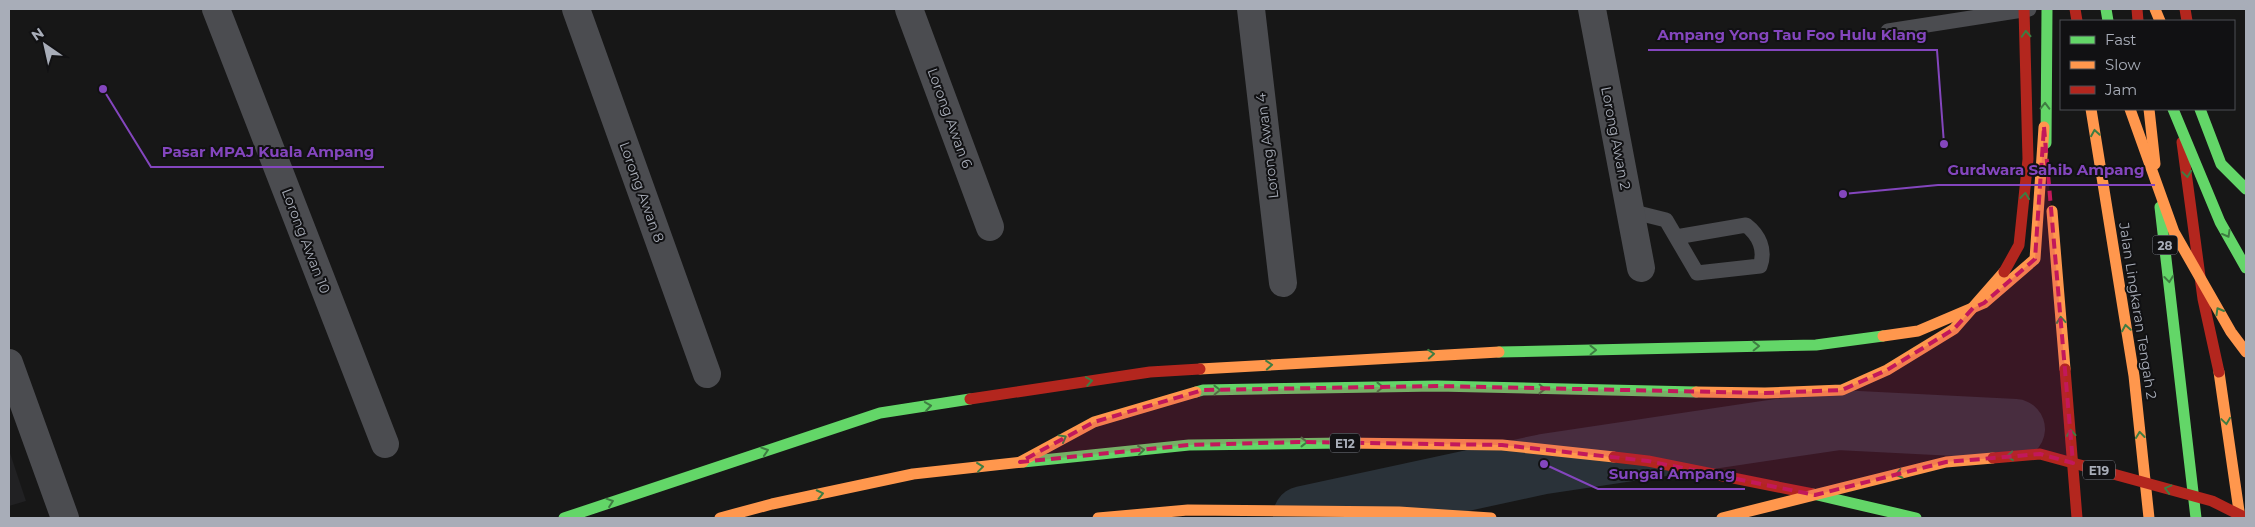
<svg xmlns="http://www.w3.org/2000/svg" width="2255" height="527" font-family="Montserrat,sans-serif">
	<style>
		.built { fill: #212123 }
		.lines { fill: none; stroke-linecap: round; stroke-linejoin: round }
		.river { stroke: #2a3239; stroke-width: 60 }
		.lane { stroke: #4b4c50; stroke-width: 15 }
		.street { stroke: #4b4c50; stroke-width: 28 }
		.fast { stroke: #63d668; stroke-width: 11 }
		.slow { stroke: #ff974d; stroke-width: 11 }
		.jam { stroke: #b3261e; stroke-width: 11 }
		.fast-bridge { stroke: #63d668; stroke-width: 11 }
		.slow-bridge { stroke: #ff974d; stroke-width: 11 }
		.jam-bridge { stroke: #b3261e; stroke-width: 11 }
		.oneway { stroke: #3e7d42 }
		.marked { fill: #c2185b; fill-opacity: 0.2; stroke: #c2185b; stroke-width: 4; stroke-dasharray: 10 6; stroke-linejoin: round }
		.labels { text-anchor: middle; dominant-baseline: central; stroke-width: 4; stroke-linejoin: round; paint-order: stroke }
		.shield { fill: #111113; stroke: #7b7e86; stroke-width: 1 }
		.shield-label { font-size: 12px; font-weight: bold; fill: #a8adb8 }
		.street-label { font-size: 14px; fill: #a8adb8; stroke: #111113 }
		.leader { fill: none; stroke: #8446be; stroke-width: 2 }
		.callout-dot { fill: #8446be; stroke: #111113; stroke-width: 2 }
		.callout-label { font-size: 15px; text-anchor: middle; font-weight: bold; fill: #8446be; stroke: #111113; stroke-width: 4; stroke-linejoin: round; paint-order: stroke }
	</style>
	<rect width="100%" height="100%" fill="#171717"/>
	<path class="built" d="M9 450 26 501 9 506Z"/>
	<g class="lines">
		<path class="river" d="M1303 516 1544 464 1838 420 2015 429"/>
		<path class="lane" d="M1888 31 2029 9
			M1630 211 1666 220 1697 273 1760 266C1766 250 1759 235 1746 225L1676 237"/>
		<path class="street" d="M216 9 385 444
			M576 9 707 374
			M909 9 990 227
			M1251 9 1283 283
			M1592 9 1641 268
			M9 363 65 518"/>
		<path class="fast" d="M2106 9 2108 21
			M2200 109 2221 164 2246 189
			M2046 143 2047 9
			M2160 207 2196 518
			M1499 352 1816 345 1883 336
			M1023 462 1189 445 1344 443
			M1813 494 1916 518
			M564 518 880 413 970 399"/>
		<path class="slow" d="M2155 9 2160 21
			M2091 109 2134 376 2149 518
			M2149 109 2155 164
			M2052 211 2065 369
			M1883 336 1918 331 1984 303 2035 259 2044 127
			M1200 369 1499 352
			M2219 372 2240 518
			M1344 443 1502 445 1614 457
			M720 518 772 504 913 474 1023 462
			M1098 518 1188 510 1399 512 1491 518"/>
		<path class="jam" d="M2075 9 2077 21
			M2137 9 2138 21
			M2185 9 2187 21
			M2182 142 2203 299 2219 372
			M2065 369 2077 518
			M970 399 1150 372 1200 369
			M1614 457 1648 461 1813 494"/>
		<path class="fast-bridge" d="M2173 109 2220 222 2246 268
			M1196 392 1203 390 1437 386 1696 392"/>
		<path class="slow-bridge" d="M2130 109 2174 232 2231 332 2246 352
			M1696 392 1765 393 1842 390 1887 370 1954 329 2004 272
			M1020 462 1094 422 1196 392
			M1722 518 1946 462 1993 458"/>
		<path class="jam-bridge" d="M2004 272 2019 245 2028 159 2024 9
			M1993 458 2040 454 2212 501 2246 518"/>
	</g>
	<defs><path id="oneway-chevron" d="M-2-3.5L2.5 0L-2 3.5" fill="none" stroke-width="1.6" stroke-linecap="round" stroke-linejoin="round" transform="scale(1.25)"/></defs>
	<g class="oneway">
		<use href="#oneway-chevron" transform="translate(2026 34) rotate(-93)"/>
		<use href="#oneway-chevron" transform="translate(2045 106) rotate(-89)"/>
		<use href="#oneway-chevron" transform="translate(2095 133) rotate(-99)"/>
		<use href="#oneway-chevron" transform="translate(2187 174) rotate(82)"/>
		<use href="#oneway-chevron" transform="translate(2025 196) rotate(-84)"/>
		<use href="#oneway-chevron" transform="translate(2227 234) rotate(61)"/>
		<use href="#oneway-chevron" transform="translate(2169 279) rotate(83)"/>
		<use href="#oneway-chevron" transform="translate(2219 311) rotate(-120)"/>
		<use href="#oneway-chevron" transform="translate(2061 320) rotate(-95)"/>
		<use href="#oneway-chevron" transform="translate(2126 328) rotate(-99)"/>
		<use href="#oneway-chevron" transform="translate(1756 346) rotate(-1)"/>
		<use href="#oneway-chevron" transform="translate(1593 350) rotate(-1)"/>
		<use href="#oneway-chevron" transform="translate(1431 354) rotate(-4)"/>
		<use href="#oneway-chevron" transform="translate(1269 365) rotate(-4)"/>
		<use href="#oneway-chevron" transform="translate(1089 381) rotate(-9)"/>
		<use href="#oneway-chevron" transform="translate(1380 387) rotate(-1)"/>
		<use href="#oneway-chevron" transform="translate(1542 389) rotate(1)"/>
		<use href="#oneway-chevron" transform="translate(1217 390) rotate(-1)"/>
		<use href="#oneway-chevron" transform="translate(928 406) rotate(-9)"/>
		<use href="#oneway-chevron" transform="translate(2226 421) rotate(82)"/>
		<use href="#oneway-chevron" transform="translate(2071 433) rotate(-95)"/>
		<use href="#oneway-chevron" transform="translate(2140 435) rotate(-96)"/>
		<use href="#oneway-chevron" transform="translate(1063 438) rotate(-29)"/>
		<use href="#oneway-chevron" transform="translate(1304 442)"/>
		<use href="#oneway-chevron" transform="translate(1141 450) rotate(-6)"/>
		<use href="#oneway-chevron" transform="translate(765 451) rotate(-18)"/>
		<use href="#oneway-chevron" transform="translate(2010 456) rotate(175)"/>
		<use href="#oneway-chevron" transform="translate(980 467) rotate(-7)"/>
		<use href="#oneway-chevron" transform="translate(1899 474) rotate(166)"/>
		<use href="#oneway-chevron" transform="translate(2168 489) rotate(-165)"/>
		<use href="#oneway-chevron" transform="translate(820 494) rotate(-12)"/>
		<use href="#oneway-chevron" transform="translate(610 502) rotate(-19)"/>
	</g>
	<path class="marked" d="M2044 127 2073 463 2040 454 1946 462 1815 495 1648 461 1502 445 1299 442 1189 445 1020 462 1094 422 1203 390 1437 386 1765 393 1842 390 1887 370 1954 329 1973 308 1984 303 2035 259Z"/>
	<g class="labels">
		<g class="shield">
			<rect x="2152.5" y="235.5" width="25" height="19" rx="4"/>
			<rect x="1330" y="433.5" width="30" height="19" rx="4"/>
			<rect x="2083" y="460.5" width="32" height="19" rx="4"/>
		</g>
		<g class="shield-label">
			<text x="2165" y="245">28</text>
			<text x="1345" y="443">E12</text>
			<text x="2099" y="470">E19</text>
		</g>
		<g class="street-label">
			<text transform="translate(950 118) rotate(70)">Lorong Awan 6</text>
			<text transform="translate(1616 138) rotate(79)">Lorong Awan 2</text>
			<text transform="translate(1267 146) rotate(-97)">Lorong Awan 4</text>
			<text transform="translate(642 192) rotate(70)">Lorong Awan 8</text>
			<text transform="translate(306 241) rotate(69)">Lorong Awan 10</text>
			<text transform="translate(2138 311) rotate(81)">Jalan Lingkaran Tengah 2</text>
		</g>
	</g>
	<path class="leader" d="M1944 144L1937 50H1648M103 89L151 167H384M1843 194L1938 185H2155M1544 464L1598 489H1745"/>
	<g class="callout-dot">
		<circle cx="1944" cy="144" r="5"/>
		<circle cx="103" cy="89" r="5"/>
		<circle cx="1843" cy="194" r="5"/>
		<circle cx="1544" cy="464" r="5"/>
	</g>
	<g class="callout-label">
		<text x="1792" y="40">Ampang Yong Tau Foo Hulu Klang</text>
		<text x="268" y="157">Pasar MPAJ Kuala Ampang</text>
		<text x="2046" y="175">Gurdwara Sahib Ampang</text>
		<text x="1672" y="479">Sungai Ampang</text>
	</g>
	<rect width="2255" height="527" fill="none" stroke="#a8adb8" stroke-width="20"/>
	<rect x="2060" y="20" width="175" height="90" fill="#111113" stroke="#4d4f55"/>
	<rect x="2070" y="36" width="25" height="8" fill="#63d668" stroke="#4d4f55"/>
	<text x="2105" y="45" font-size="15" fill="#a8adb8">Fast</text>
	<rect x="2070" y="61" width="25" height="8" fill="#ff974d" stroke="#4d4f55"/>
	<text x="2105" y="70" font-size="15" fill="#a8adb8">Slow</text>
	<rect x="2070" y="86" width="25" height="8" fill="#b3261e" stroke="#4d4f55"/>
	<text x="2105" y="95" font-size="15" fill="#a8adb8">Jam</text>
	<g transform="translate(45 45) rotate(326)" stroke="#111113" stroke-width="4" paint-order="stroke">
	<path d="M0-4L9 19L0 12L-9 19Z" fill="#a8adb8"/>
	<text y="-8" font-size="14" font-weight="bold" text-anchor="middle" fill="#a8adb8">N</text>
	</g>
</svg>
